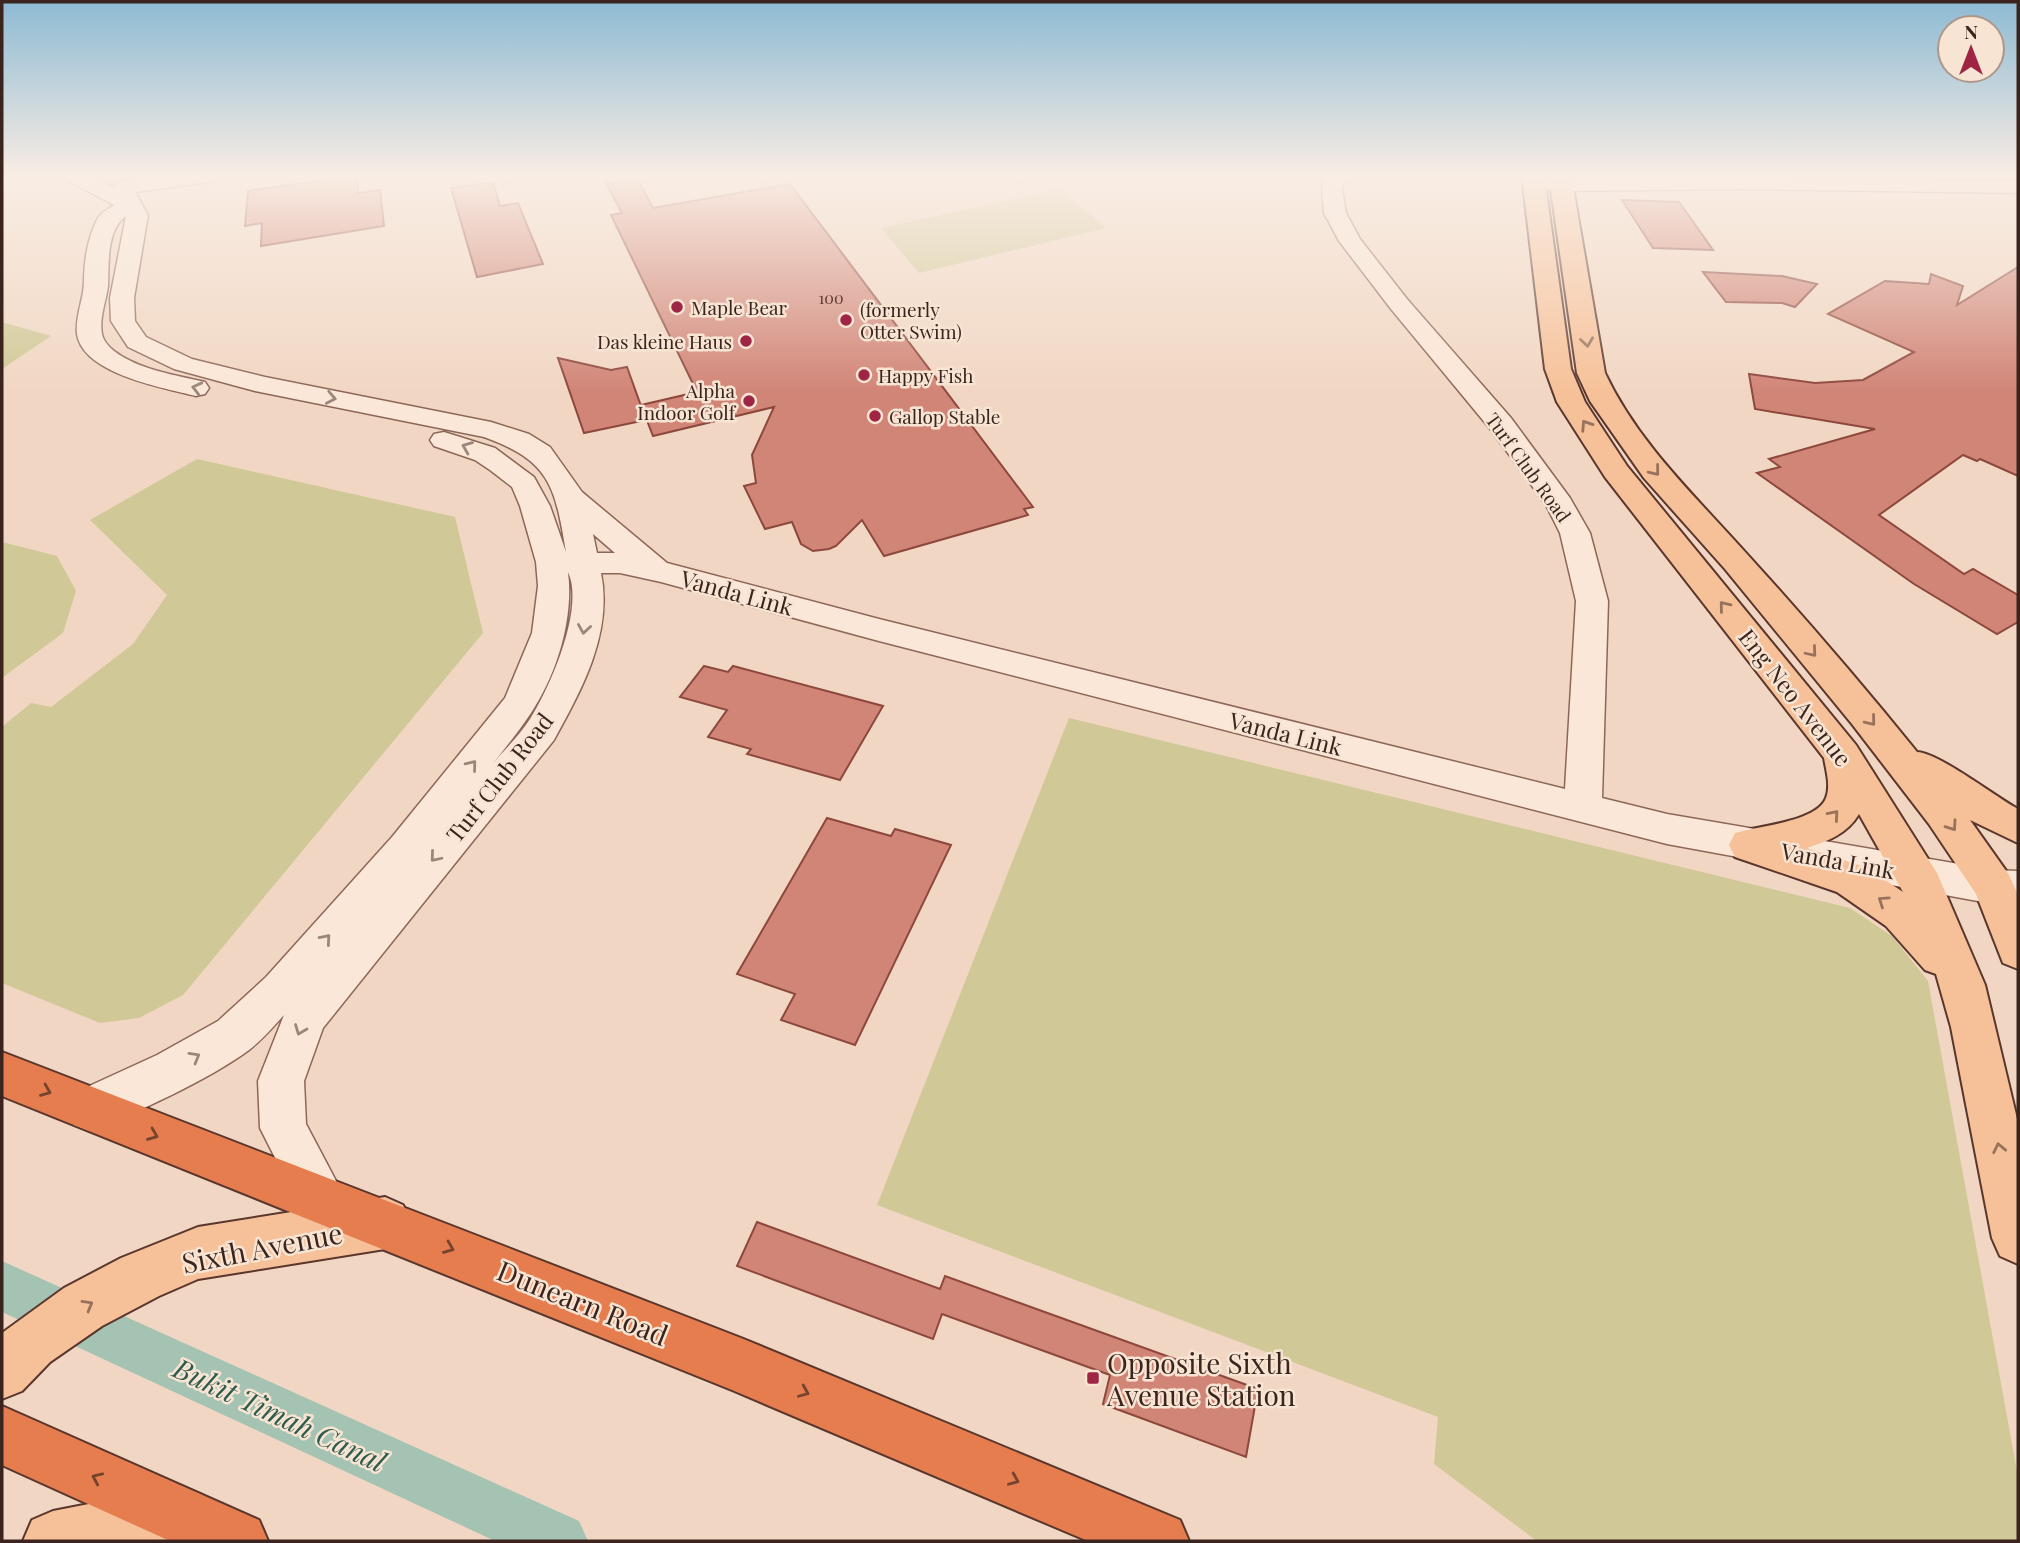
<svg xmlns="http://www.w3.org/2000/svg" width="2020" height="1543" font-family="'Playfair Display',serif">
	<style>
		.green { fill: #d0c896 }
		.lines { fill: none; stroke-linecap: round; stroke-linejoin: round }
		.canal { fill: #a5c3b3; fill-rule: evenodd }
		.building { fill: #d18577; stroke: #8d483d; stroke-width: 2 }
		.minor-casing { stroke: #8c6758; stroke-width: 3 }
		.major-casing { stroke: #5a362d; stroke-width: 4 }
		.highway-casing { stroke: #5a362d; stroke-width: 4 }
		.minor { fill: #fbe7d7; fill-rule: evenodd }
		.major { fill: #f6c199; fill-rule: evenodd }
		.highway { fill: #e57d4f; fill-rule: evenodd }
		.oneway { stroke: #98725b }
		.oneway2 { stroke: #9b867a }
		.oneway3 { stroke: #76432e }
		.poi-dot { fill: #9f2545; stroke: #f8e4d3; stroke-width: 2.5 }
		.labels { text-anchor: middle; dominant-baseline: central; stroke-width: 5; stroke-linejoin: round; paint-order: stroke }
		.far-number-label { font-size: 16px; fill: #603c34 }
		.far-poi-label { font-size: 19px; fill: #3b241d; stroke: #f8e4d3; text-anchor: start }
		.far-street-label { font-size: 19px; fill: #3b241d; stroke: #f8e4d3 }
		.street-label { font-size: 23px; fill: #3b241d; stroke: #f8e4d3 }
		.near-street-label { font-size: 28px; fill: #3b241d; stroke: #f8e4d3 }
		.near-poi-label { font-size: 28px; fill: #3b241d; stroke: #f8e4d3; text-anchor: start }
		.near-water-label { font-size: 28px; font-style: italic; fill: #2c5c4d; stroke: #f8e4d3 }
	</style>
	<rect width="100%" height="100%" fill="#f1d7c3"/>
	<path class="green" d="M1060 189 1106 228 919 273 881 228Z
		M2 322 51 336 2 369Z
		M197 459 455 517 483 633 183 995 139 1018 100 1023 2 983V727L31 703 51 707 133 644 167 595 90 520Z
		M2 542 57 556 76 591 63 633 2 678Z
		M1069 718 1850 908 1892 936 1928 981 2018 1477V1541H1537L1434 1464 1438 1417 877 1205Z"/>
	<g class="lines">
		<path class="canal" d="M2 1261 579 1521 588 1541H495L2 1312Z"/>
	</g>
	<path class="building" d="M352 176H357L358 193 380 190 384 226 261 246 262 223 245 226 248 191Z
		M637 178 653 208 790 184 1033 507 1024 509 1028 515 884 556 862 520 836 546 829 549 813 551 801 544 792 522 765 529 744 486 756 483 752 455 774 407 653 436 641 405 697 392 611 215 622 213 606 183Z
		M493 182 500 206 518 203 543 264 477 277 451 188Z
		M1622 200 1679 202 1713 250 1653 248Z
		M2018 267V476L1980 459 1977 461 1963 455 1879 515 1964 574 1973 569 2018 595V622L1997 634 1914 584 1757 473 1780 467 1769 459 1875 429 1755 409 1749 374 1815 383 1863 380 1914 352 1828 314 1885 281 1929 284 1931 274 1963 286 1957 305Z
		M1703 272 1782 276 1817 284 1795 307 1782 303 1726 302Z
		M558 358 611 370 627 367 646 420 584 433Z
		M704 666 728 672 733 666 883 706 840 780 747 754 751 749 708 737 727 710 680 697Z
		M827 818 891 836 895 829 951 845 855 1045 781 1020 795 994 737 974Z
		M757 1222 940 1289 945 1276 1258 1389 1246 1457 1103 1404 1110 1375 942 1314 933 1339 737 1266Z"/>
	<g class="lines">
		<g class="minor-casing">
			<path id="minor" d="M64 176H90L112 187C125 174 197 176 218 176L215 180 208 182 135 192 148 215 134 298 135 321 146 337 192 359 265 377 491 422 529 434 550 447 582 492 667 563 879 619 1565 789 1576 601 1560 533 1546 505 1491 430 1391 309 1339 241 1324 213 1322 190 1324 176H1344L1342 190 1346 213 1360 239 1407 299 1511 418 1570 498 1590 533 1608 601 1602 798 1667 814 1994 870 2018 871V905L1994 904 1667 844 879 641 661 582 620 573H601C613 633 582 689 554 740L323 1028 304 1081 306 1124 345 1198 338 1215 321 1222 304 1215 260 1128 258 1081 284 1015C273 1027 262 1040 249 1050 208 1080 138 1112 90 1131L74 1125 67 1109 74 1093 157 1055 218 1021 266 977 392 837 505 698 532 633 538 586 536 562 520 506 512 487 490 470 475 460 434 446 430 440 434 434 444 432 495 448 534 477 550 506 566 552C555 487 551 461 484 437L255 391 174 369 128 347 111 321 110 298 126 216C106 230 109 264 108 286 106 302 99 318 102 334 103 340 109 347 114 351 139 370 176 375 205 382L209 388 205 394 196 396C164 388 83 374 77 334 75 316 84 299 84 281 84 261 88 236 98 218 101 212 109 209 114 205L67 180ZM593 534 615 553H597ZM568 572C585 608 550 687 530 719 519 736 504 750 492 765 505 748 519 731 531 713 557 674 574 618 568 572Z
				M1534 177 2018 181V193L1742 189 1562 191 1527 187 1524 183 1527 179Z"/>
		</g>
		<g class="major-casing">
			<path id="major" d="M1522 176H1544L1571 369 1585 402 1627 466 1856 745 1937 873 1985 985 2018 1123V1264L2000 1256 1992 1238 1951 1027 1936 974 1925 970 1886 926 1837 892 1735 857 1729 845 1735 833C1757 826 1817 822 1826 798 1831 786 1826 770 1824 758L1605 477 1557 402 1545 369ZM1859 814 1903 892 1867 868 1807 848C1828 841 1847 834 1859 814Z
				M1549 176H1571L1605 373C1638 443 1695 496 1746 553 1805 618 1862 684 1917 752 1939 753 1994 796 2018 809V843L1970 820 2009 875 2018 895V969L2003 963 1976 894 1929 824 1852 724 1725 569 1644 478 1590 401 1577 373Z
				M385 1197 403 1205 411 1223 403 1241 385 1249 198 1279 159 1296 102 1326 50 1362 22 1391 2 1399V1333L64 1288 121 1258 198 1227Z
				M181 1486 202 1495 211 1516 202 1537 192 1541H23L32 1520 53 1511Z"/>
		</g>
		<g class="highway-casing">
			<path id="highway" d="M2 1052 741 1338 1180 1520 1189 1541H1088L732 1390 2 1096Z
				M2 1406 259 1520 268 1541H170L2 1465Z"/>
		</g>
		<use href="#minor" class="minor"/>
		<use href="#major" class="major"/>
		<use href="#highway" class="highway"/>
	</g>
	<defs><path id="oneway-chevron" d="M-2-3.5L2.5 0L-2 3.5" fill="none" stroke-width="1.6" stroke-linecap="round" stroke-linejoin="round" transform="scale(1.75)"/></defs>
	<g class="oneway">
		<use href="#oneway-chevron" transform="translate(1587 342) rotate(82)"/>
		<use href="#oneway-chevron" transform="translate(1586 425) rotate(-123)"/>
		<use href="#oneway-chevron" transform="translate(1655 471) rotate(51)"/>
		<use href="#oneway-chevron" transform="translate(1724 606) rotate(-129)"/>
		<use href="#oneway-chevron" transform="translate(1812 652) rotate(50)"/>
		<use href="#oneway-chevron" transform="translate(1871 721) rotate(51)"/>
		<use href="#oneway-chevron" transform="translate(1834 815) rotate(-49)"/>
		<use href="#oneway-chevron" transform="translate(1952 826) rotate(55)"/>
		<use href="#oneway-chevron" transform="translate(1883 901) rotate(-146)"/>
		<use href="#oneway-chevron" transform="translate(1999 1148) rotate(-102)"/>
		<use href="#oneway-chevron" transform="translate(88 1305) rotate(-30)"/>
	</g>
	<g class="oneway2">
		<use href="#oneway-chevron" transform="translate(197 388) rotate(-166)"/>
		<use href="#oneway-chevron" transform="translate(331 398) rotate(11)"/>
		<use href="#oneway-chevron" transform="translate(467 447) rotate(-158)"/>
		<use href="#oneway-chevron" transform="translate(584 629) rotate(99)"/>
		<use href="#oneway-chevron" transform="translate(472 765) rotate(-51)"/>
		<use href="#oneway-chevron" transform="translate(435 857) rotate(130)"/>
		<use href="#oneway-chevron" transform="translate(326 939) rotate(-49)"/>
		<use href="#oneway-chevron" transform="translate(300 1030) rotate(111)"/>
		<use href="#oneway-chevron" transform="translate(195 1057) rotate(-30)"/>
	</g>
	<g class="oneway3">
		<use href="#oneway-chevron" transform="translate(46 1091) rotate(22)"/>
		<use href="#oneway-chevron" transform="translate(153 1135) rotate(22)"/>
		<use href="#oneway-chevron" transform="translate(449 1248) rotate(22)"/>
		<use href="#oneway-chevron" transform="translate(804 1392) rotate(23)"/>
		<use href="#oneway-chevron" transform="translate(97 1478) rotate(-156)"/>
		<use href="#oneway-chevron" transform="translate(1014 1480) rotate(23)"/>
	</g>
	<linearGradient id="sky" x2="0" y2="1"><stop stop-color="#8dbad3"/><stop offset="0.45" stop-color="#f9ede4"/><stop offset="1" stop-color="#f9ede4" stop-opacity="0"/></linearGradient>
	<rect width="2020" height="392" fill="url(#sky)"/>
	<g class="poi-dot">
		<circle cx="677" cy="307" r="7"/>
		<circle cx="846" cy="320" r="7"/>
		<circle cx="746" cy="341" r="7"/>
		<circle cx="864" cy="375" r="7"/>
		<circle cx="749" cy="401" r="7"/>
		<circle cx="875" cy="416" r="7"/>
		<rect x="1086" y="1371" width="14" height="14" rx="3.5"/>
	</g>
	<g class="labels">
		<g class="far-number-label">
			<text x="831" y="297">100</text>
		</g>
		<g class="far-poi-label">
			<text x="691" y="307">Maple Bear</text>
			<text x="860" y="309">(formerly<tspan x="860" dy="22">Otter Swim)</tspan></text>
			<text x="732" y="341" text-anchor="end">Das kleine Haus</text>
			<text x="878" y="375">Happy Fish</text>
			<text x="735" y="390" text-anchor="end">Alpha<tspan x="735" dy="22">Indoor Golf</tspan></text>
			<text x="889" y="416">Gallop Stable</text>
		</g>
		<g class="far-street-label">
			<text transform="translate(1529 467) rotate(54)">Turf Club Road</text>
		</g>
		<g class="street-label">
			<text transform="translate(737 592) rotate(15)">Vanda Link</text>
			<text transform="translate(1796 697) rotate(52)">Eng Neo Avenue</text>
			<text transform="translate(1286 733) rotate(14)">Vanda Link</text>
			<text transform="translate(499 777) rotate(-52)">Turf Club Road</text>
			<text transform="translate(1838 860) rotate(10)">Vanda Link</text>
		</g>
		<g class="near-street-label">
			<text transform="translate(262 1247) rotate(-11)">Sixth Avenue</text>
			<text transform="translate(583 1302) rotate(22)">Dunearn Road</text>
		</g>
		<g class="near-poi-label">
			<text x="1107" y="1362">Opposite Sixth<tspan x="1107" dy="32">Avenue Station</tspan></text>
		</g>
		<g class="near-water-label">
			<text transform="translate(280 1414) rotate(25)">Bukit Timah Canal</text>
		</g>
	</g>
	<rect width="2020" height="1543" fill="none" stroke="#3b241d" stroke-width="7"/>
	<g transform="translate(1971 49)"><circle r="33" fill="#f8e4d3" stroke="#ac978a" stroke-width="2"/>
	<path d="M0-5L12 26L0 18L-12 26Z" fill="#9f2545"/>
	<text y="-10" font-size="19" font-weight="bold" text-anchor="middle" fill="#3b241d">N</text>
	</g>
</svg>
